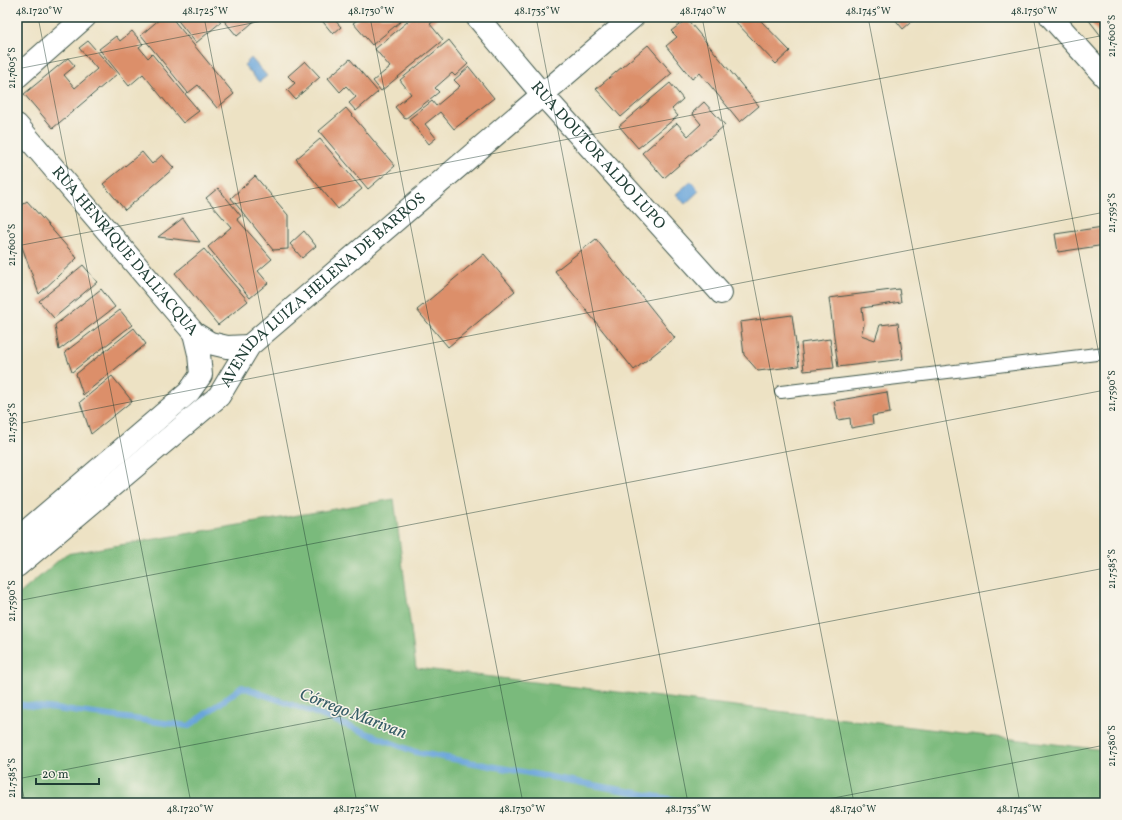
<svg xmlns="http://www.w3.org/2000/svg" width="1122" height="820" font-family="Vollkorn,serif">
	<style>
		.forest { fill: #7aba7b; stroke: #4c7c58 }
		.water { fill: #69a5da; stroke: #447187 }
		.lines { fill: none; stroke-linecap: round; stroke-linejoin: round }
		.stream { stroke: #69a5da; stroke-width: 6 }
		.building { fill: #dc8f6a }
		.service-casing { stroke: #3e564a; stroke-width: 14 }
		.minor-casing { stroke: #3e564a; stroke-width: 24 }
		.tertiary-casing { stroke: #3e564a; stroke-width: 24 }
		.service { stroke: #fff; stroke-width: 12 }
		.minor { stroke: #fff; stroke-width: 22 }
		.tertiary { stroke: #fff; stroke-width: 22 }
		.ticks { fill: none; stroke: #1f3d34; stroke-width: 1; stroke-opacity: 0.45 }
		.labels { text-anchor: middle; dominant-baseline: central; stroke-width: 3; stroke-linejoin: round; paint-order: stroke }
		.street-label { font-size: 16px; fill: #1f3d34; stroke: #f7f3e8 }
		.water-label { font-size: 17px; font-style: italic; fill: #355c66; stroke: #f7f3e8 }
		.neatline { fill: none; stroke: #1f3d34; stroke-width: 1.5 }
		.ticks-label { font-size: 10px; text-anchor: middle; fill: #1f3d34 }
	</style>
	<rect width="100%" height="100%" fill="#f7f3e8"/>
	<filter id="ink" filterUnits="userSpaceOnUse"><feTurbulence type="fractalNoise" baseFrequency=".025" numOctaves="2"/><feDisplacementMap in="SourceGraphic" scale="8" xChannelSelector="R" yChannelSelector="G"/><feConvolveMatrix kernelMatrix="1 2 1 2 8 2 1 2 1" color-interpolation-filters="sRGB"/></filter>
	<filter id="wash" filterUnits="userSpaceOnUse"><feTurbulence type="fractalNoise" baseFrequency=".012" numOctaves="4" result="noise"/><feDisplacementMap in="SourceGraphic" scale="16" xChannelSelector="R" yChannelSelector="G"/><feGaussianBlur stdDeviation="0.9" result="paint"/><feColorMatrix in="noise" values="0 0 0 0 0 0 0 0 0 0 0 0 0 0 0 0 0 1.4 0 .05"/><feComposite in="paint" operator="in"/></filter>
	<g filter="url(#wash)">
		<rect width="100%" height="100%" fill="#ede2c4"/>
		<path class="forest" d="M394 499 416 668 1105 750V803H17V596L66 554Z"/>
		<path class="water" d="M251 58 267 76 259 82 244 65Z
			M691 181 699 191 685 204 676 194Z"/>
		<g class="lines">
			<path class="stream" d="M17 704 189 726 242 687 315 713 415 752 691 803"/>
		</g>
		<g id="blocks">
			<path class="building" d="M162 17H171L234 94 217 108 198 85 188 93 141 35Z
				M175 17H216L221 22 196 43Z
				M221 17H259L237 36Z
				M319 17H332L341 27 333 34Z
				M361 17H406L372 45 353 23Z
				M413 17H439L430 24 443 40 381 91 373 81 390 67 375 49Z
				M731 17H765L761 21 790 51 776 64Z
				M893 17H917L903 29Z
				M1090 17H1105V41L1088 19Z
				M687 19 759 106 740 122 700 73 692 79 666 46 677 37 671 31Z
				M132 31 143 44 139 47 148 58 152 54 199 111 183 123 143 74 129 86 99 49 116 36 120 41Z
				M449 40 468 64 455 76 452 73 435 88 439 92 405 119 395 107 411 94 400 80Z
				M88 41 117 74 53 128 24 94 68 58 75 66 64 75 75 88 97 69 79 48Z
				M648 45 672 73 621 117 596 89Z
				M350 59 378 92 356 111 349 103 356 97 346 86 340 92 328 78Z
				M305 61 320 77 295 99 287 90 295 83 288 76Z
				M469 67 494 98 454 129 440 112 425 124 436 138 429 144 409 119 432 101 436 106 460 86 454 80Z
				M670 83 683 99 672 109 678 116 638 148 619 126Z
				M704 102 725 125 664 178 642 153 677 123 688 136 701 124 692 113Z
				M346 108 395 166 368 189 319 131Z
				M320 139 362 189 338 209 296 159Z
				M142 152 152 164 162 155 174 168 125 210 103 184Z
				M255 176 288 215V249L273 250 231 198Z
				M218 188 241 216 237 219 272 259 258 271 268 283 250 298 208 247 231 227 206 198Z
				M27 201 77 258 39 294 17 233V208Z
				M183 218 200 242 158 237Z
				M1103 227 1105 245 1058 252 1055 234Z
				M304 231 316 246 302 258 290 244Z
				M596 239 675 338 634 370 555 271Z
				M204 249 248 301 218 325 175 273Z
				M484 254 515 291 448 347 417 310Z
				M83 265 97 282 54 318 39 301Z
				M101 289 115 307 59 350 55 325Z
				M899 289 901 302 862 308 864 325 861 335 875 340 880 325 898 323 903 359 838 367 829 298Z
				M120 310 132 325 72 372 65 352Z
				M792 315 799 366 758 371 744 355 740 322Z
				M134 328 146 344 83 395 76 374Z
				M830 339 834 368 804 371 801 343Z
				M112 376 132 401 91 434 80 402Z
				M887 392 890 413 872 416 873 424 851 428 850 418 838 420 834 401Z"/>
		</g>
	</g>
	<g filter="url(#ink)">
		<use href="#blocks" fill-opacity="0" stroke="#3e564a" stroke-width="1"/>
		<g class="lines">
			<g class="service-casing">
				<path id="service" d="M781 392 1105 353"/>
			</g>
			<g class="minor-casing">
				<g id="minor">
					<path id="s1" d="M477 17 542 94 721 293"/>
					<path d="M1051 17 1105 77"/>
				</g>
			</g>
			<g class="tertiary-casing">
				<g id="tertiary">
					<path d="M17 77 85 17"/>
					<path id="s2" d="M17 125 194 333 210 343 227 347 249 346"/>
					<path d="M17 539 189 392 201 375 199 354 194 333"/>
					<path id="s3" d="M17 566 219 396 249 346 633 17"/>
				</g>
			</g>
			<use href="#service" class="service"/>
			<use href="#minor" class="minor"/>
			<use href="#tertiary" class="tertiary"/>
		</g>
	</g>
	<path class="ticks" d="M38 17 191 803M204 17 357 803M370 17 523 803M536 17 688 803M702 17 854 803M868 17 1020 803M1033 17 1105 385M17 69 283 17M17 246 1105 35M17 424 1105 212M17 601 1105 390M17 762 25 803M17 779 1105 568M808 803 1105 745"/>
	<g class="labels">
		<g class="street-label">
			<text stroke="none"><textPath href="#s1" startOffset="184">RUA DOUTOR ALDO LUPO</textPath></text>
			<text stroke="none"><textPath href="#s2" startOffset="166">RUA HENRIQUE DALL'ACQUA</textPath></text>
			<text stroke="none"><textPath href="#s3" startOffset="414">AVENIDA LUIZA HELENA DE BARROS</textPath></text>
		</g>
		<g class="water-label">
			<text transform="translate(353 714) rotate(21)">Córrego Marivan</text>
		</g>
	</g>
	<rect width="1122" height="820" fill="none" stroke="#f7f3e8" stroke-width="44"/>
	<path d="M36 778v6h63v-6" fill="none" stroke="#1f3d34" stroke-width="2"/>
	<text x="42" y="778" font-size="12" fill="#1f3d34" stroke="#f7f3e8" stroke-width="3" paint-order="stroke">20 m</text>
	<rect x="22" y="22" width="1078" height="776" class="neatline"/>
	<g class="ticks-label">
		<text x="39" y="14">48.1720°W</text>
		<text x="205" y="14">48.1725°W</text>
		<text x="371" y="14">48.1730°W</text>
		<text x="537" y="14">48.1735°W</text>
		<text x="703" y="14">48.1740°W</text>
		<text x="868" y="14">48.1745°W</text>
		<text x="1034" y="14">48.1750°W</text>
		<text transform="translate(1111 36) rotate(-90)" y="4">21.7600°S</text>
		<text transform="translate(11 68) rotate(-90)" y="4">21.7605°S</text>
		<text transform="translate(1111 213) rotate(-90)" y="4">21.7595°S</text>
		<text transform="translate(11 245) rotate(-90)" y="4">21.7600°S</text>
		<text transform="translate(1111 391) rotate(-90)" y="4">21.7590°S</text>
		<text transform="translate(11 423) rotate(-90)" y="4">21.7595°S</text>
		<text transform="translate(1111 569) rotate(-90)" y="4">21.7585°S</text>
		<text transform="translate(11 601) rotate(-90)" y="4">21.7590°S</text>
		<text transform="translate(1111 746) rotate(-90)" y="4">21.7580°S</text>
		<text transform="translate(11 778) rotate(-90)" y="4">21.7585°S</text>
		<text x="190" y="812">48.1720°W</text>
		<text x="356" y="812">48.1725°W</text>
		<text x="522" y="812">48.1730°W</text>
		<text x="688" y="812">48.1735°W</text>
		<text x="853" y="812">48.1740°W</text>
		<text x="1019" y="812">48.1745°W</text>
	</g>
</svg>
